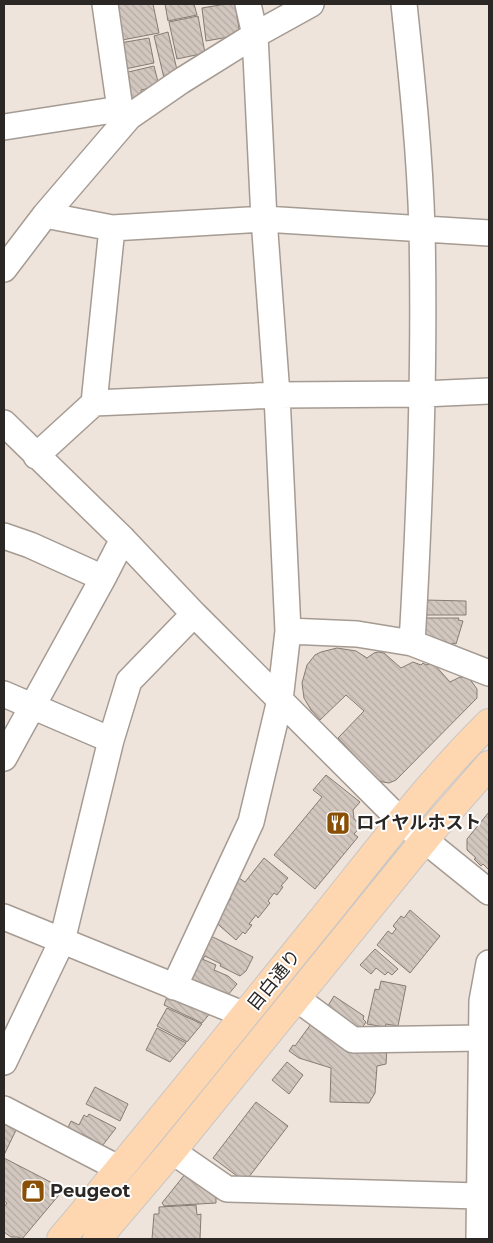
<svg xmlns="http://www.w3.org/2000/svg" width="493" height="1243" font-family="Montserrat,'Noto Sans JP',sans-serif">
	<style>
		.building { fill: url(#building-back-hatch); stroke: #857c74 }
		.lines { fill: none; stroke-linecap: round; stroke-linejoin: round }
		.minor-casing { stroke: #a59b93; stroke-width: 28 }
		.major-casing { stroke: #c8c7c6; stroke-width: 30 }
		.minor { stroke: #fff; stroke-width: 25 }
		.major { stroke: #fed6b0; stroke-width: 28 }
		.labels { text-anchor: middle; dominant-baseline: central; stroke-width: 4; stroke-linejoin: round; paint-order: stroke }
		.poi-label { font-size: 18px; font-weight: bold; fill: #2b2724; stroke: #fff; text-anchor: start }
		.street-label { font-size: 18px; fill: #2b2724; stroke: #fff }
	</style>
	<defs>
		<pattern id="building-back-hatch" width="6" height="6" patternUnits="userSpaceOnUse" patternTransform="scale(1.25)"><rect width="6" height="6" fill="#d2c7bf"/><path d="M-1 5l2 2M0 0l6 6M5-1l2 2" fill="none" stroke="#b4aba4"/></pattern>
	</defs>
	<rect width="100%" height="100%" fill="#efe4db"/>
	<path class="building" d="M115 4H153L159 33 122 40Z
		M165 4H194L197 15 168 21Z
		M226 4H235L240 35 206 41 202 8Z
		M198 16 205 53 177 59 169 22Z
		M168 32 178 74 164 78 154 36Z
		M149 38 154 63 125 69 120 43Z
		M154 66 159 86 141 90 142 96 130 99 124 73Z
		M425 600 466 601V615H425Z
		M419 618H459L458 620 463 621 456 644 452 643 451 645 418 634Z
		M337 648 356 651 367 658 374 653 378 652 384 653 401 668 413 662 421 665 423 663 426 665 433 663 450 682 460 677 469 678 477 689V698L396 780 389 783 383 782 378 780 338 738 364 711 346 695 320 720 311 710 304 698 302 683 307 665 315 655 321 652Z
		M326 775 360 802 353 810 354 819 362 825 354 834 358 837 315 889 274 855 322 797 313 790Z
		M489 812V870L483 864 481 866 474 859 476 858 467 850V839Z
		M264 858 288 878 281 886 283 887 277 895 274 893 268 901 270 903 258 918 256 915 249 924 252 925 245 934 243 932 236 940 213 920 231 899 224 893 233 874 245 882Z
		M410 910 440 936 410 973 377 945 388 931 392 934 396 929 393 926 401 916 404 918Z
		M205 933 253 957 246 971 240 976 220 966 221 964 205 956 203 959 194 954Z
		M375 949 398 969 392 975 388 972 385 975 376 968 371 974 360 965Z
		M193 955 216 965 214 970 228 976 237 984 223 1001 184 977Z
		M381 981 406 986 398 1026 386 1024 384 1031 378 1030 379 1026 367 1024 375 989 379 990Z
		M168 994 211 1012 202 1023 164 1005Z
		M334 996 364 1016 363 1019 366 1022 362 1028 359 1026 357 1028 326 1009Z
		M167 1008 202 1024 187 1042 157 1026Z
		M311 1024 387 1047 386 1064 377 1066 375 1093 369 1103 330 1102 331 1068 299 1058 289 1051 293 1045 295 1046Z
		M157 1028 186 1043 170 1062 146 1050Z
		M287 1062 303 1075 289 1094 272 1080Z
		M95 1087 128 1104 120 1121 86 1104Z
		M256 1102 288 1126 245 1182 213 1158Z
		M89 1114 116 1128 99 1150 89 1145 92 1139 82 1134 79 1141 65 1134 71 1121 79 1125 84 1115 87 1117Z
		M4 1121 17 1128 4 1155Z
		M4 1158 64 1189 22 1239 18 1237H11L4 1232V1207L7 1203 4 1201Z
		M186 1173 216 1196V1203L164 1206 162 1203Z
		M196 1205 197 1215 201 1214 200 1239H152L154 1214H159V1207Z"/>
	<g class="lines">
		<g class="minor-casing">
			<path id="minor" d="M105 4 120 109
				M404 4C412 79 420 155 422 230 425 368 420 506 412 643
				M4 127 120 109 129 117
				M45 215 112 228 264 219 489 233
				M4 269 45 215 129 117 181 81 255 35 311 4
				M94 403 112 228
				M4 423 123 539 194 614 401 821 489 892
				M36 456 94 403 277 395 423 394 489 391
				M4 536 30 545 103 578
				M288 631 357 634 412 643 489 673
				M4 694 111 740
				M4 758 103 578 123 539
				M4 917 245 1015
				M174 987 251 822 280 700 288 631 277 395 264 219 255 35 248 4
				M296 998 353 1040 481 1038
				M4 1062 62 941 111 740 129 681 194 614
				M4 1109 120 1169
				M172 1151 227 1189 479 1196
				M479 1239 482 1001 489 963"/>
		</g>
		<g class="major-casing">
			<path id="major" d="M61 1239C149 1135 234 1028 320 922 375 854 427 784 489 723
				M97 1239 172 1151 435 827 489 765"/>
		</g>
		<use href="#minor" class="minor"/>
		<use href="#major" class="major"/>
	</g>
	<defs>
		<g id="restaurant-square" transform="scale(1.25)"><rect x="-9" y="-9" width="18" height="18" rx="4" fill="#884f05" stroke="#fff"/><path d="M-5-6h1v4h1v-4h1v4h1v-4h1v5L-1.5 .5V6h-2V.5L-5-1ZM5-6V6H3V1.5H1.5Q1.5-4 5-6Z" fill="#fff"/></g>
		<g id="shop-square" transform="scale(1.25)"><rect x="-9" y="-9" width="18" height="18" rx="4" fill="#884f05" stroke="#fff"/><path d="M-5-2.5h2.3a2.7 3.5 0 0 1 5.4 0H5L5.5 6h-11ZM-1.5-2.5h3a1.5 2.3 0 0 0-3 0Z" fill="#fff"/></g>
	</defs>
	<g fill-rule="evenodd">
		<use href="#restaurant-square" x="338" y="823"/>
		<use href="#shop-square" x="33" y="1191"/>
	</g>
	<g class="labels">
		<g class="poi-label">
			<text x="356" y="823">ロイヤルホスト</text>
			<text x="50" y="1191">Peugeot</text>
		</g>
		<g class="street-label">
			<text transform="translate(274 980) rotate(-51)">目白通り</text>
		</g>
	</g>
	<rect width="493" height="1243" fill="none" stroke="#2b2724" stroke-width="10"/>
</svg>
